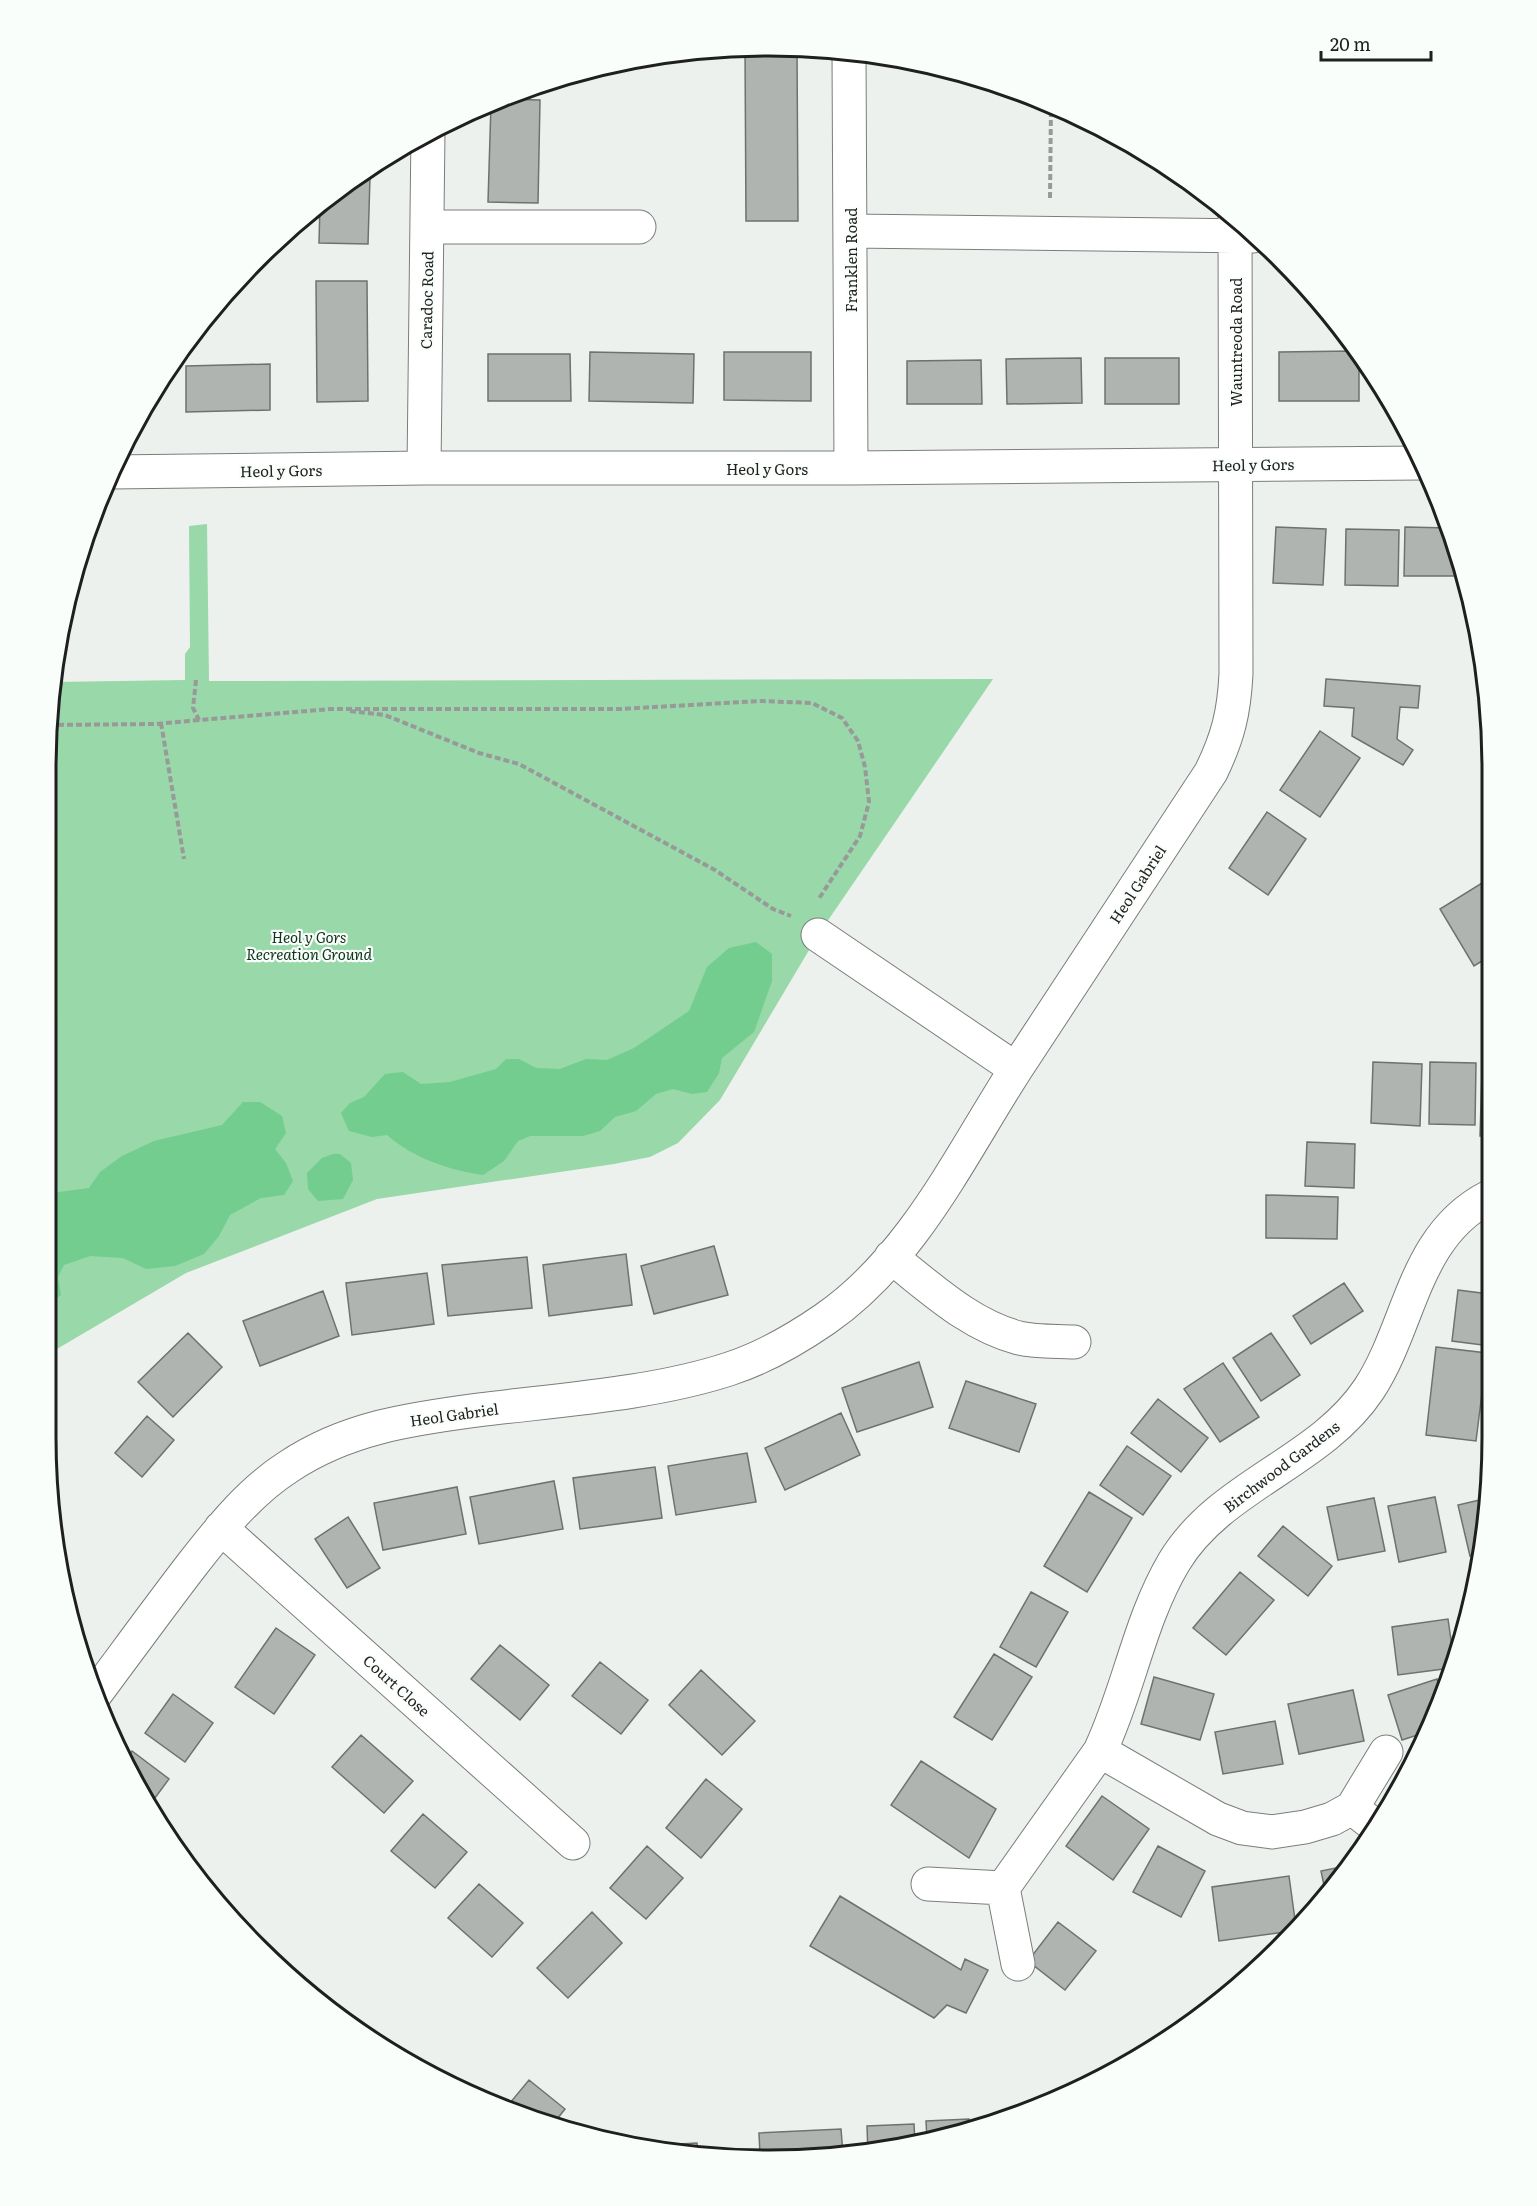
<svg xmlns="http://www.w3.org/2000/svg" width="1537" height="2206" font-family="Literata,serif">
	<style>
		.green { fill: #98d8a9 }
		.forest { fill: #72cd8f }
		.building { fill: #b0b4b1; stroke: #6e726f; stroke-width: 1.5 }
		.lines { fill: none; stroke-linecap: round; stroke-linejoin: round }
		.minor-casing { stroke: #7a7e7b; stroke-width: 35 }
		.path { stroke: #979a98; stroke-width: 4; stroke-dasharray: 6 3; stroke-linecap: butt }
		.minor { stroke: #fff; stroke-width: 33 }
		.labels { text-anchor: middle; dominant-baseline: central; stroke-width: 4.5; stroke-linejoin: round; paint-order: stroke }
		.street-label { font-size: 15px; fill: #1e1f1e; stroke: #fafefb }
		.park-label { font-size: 15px; font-style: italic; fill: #0d341b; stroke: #fafefb }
		.rim { fill: none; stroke: #1e1f1e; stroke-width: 3 }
	</style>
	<rect width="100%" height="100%" fill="#edf1ee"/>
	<path class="green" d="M207 524 209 681 993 679 818 935 720 1100 678 1143 650 1157 614 1164 377 1199 186 1273 45 1356V768L54 682 185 680V654L190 647 189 526Z"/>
	<path class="forest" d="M756 942 772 954V981L754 1032 722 1058 719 1073 707 1092 692 1094 673 1089 656 1094 636 1111 615 1117 600 1131 583 1136H530L518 1141 504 1161 483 1175C449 1170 413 1158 387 1135L372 1137 349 1131 341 1113 350 1103 364 1097 385 1074 403 1072 421 1084 450 1082 496 1069 506 1059H519L536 1068 560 1069 586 1059 607 1060 634 1048 689 1011 707 967 729 948Z
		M243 1102H260L282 1116 286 1133 275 1149 286 1163 293 1181 284 1195 261 1198 230 1215 219 1236 204 1254 175 1266 146 1269 123 1258 90 1256 64 1265 58 1277 61 1295 45 1307V1198L59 1192 89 1188 100 1172 122 1156 154 1141 222 1125Z
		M333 1154H340L351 1163 353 1180 343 1199 318 1201 308 1189 307 1173 322 1158Z"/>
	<path class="building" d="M797 48 798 221H746L745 49Z
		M502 99 540 100 538 203 488 202 491 104Z
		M358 177H370L368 244 319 243 320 204Z
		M316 281H367L368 401 317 402Z
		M1352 351 1359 361V401H1279V352Z
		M590 352 694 354 693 403 589 401Z
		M724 352H811V401L724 400Z
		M488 354H570L571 401H488Z
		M1081 358 1082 403 1007 404 1006 359Z
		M1105 358H1179V404H1105Z
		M981 360 982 404H907V361Z
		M270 364V410L186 412V366Z
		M1276 527 1326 529 1323 585 1273 583Z
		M1405 527 1450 528 1458 555V576H1404Z
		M1346 529 1399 530 1398 586 1345 585Z
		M1326 679 1420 686 1418 708 1400 707 1397 739 1413 750 1403 765 1352 736 1354 708 1324 706Z
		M1320 731 1360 758 1320 817 1280 790Z
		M1267 812 1306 839 1268 895 1229 868Z
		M1482 883 1487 891V958L1474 966 1440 909Z
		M1373 1062 1422 1064 1420 1126 1371 1123Z
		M1430 1062 1476 1063 1475 1125 1429 1124Z
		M1482 1071H1488V1136H1480Z
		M1307 1142 1355 1144 1354 1188 1305 1186Z
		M1266 1195 1338 1197 1337 1239 1266 1238Z
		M714 1246 728 1295 654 1314 641 1266Z
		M626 1254 632 1305 549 1316 543 1265Z
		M527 1257 532 1308 448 1316 442 1265Z
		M427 1273 434 1324 352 1335 346 1283Z
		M1344 1283 1363 1311 1311 1344 1293 1316Z
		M1458 1290 1489 1294 1490 1346 1452 1341Z
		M323 1291 339 1336 260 1366 243 1321Z
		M188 1333 222 1367 173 1417 138 1382Z
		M1271 1333 1300 1375 1261 1401 1233 1358Z
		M1436 1347 1487 1353 1476 1441 1426 1435Z
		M919 1362 933 1407 857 1432 842 1388Z
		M1223 1363 1259 1417 1220 1442 1184 1389Z
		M966 1381 1036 1404 1019 1452 949 1428Z
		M1158 1399 1208 1438 1181 1472 1131 1433Z
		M841 1413 860 1455 785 1490 765 1448Z
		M147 1416 174 1440 142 1477 115 1453Z
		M1127 1446 1171 1476 1143 1515 1100 1485Z
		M747 1453 756 1502 676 1515 668 1466Z
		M655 1467 662 1518 580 1529 573 1478Z
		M554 1481 563 1529 479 1544 470 1497Z
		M457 1487 466 1534 383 1550 374 1503Z
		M1089 1492 1132 1518 1087 1592 1044 1566Z
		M1435 1497 1446 1552 1399 1562 1388 1506Z
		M1374 1498 1385 1551 1338 1560 1327 1507Z
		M1488 1498 1479 1554 1470 1556 1458 1505Z
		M348 1517 380 1568 347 1588 315 1539Z
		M1283 1526 1332 1566 1308 1596 1258 1556Z
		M1240 1572 1274 1600 1226 1655 1193 1628Z
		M1031 1592 1068 1612 1036 1667 1000 1647Z
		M1448 1619 1454 1661 1451 1668 1398 1675 1392 1627Z
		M276 1628 315 1655 274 1714 235 1687Z
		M500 1645 549 1685 520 1720 471 1679Z
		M994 1654 1032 1677 992 1740 954 1717Z
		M600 1662 648 1700 621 1734 572 1696Z
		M701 1670 755 1721 722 1755 669 1705Z
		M1154 1677 1214 1694 1200 1740 1141 1724Z
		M1437 1679 1441 1694 1427 1732 1402 1740 1388 1695Z
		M1353 1690 1364 1741 1299 1754 1288 1704Z
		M173 1694 213 1723 185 1762 145 1733Z
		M1275 1721 1283 1764 1223 1774 1215 1732Z
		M361 1735 413 1781 384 1813 332 1767Z
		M132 1751 169 1779 149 1806 125 1760Z
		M921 1761 996 1809 969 1858 891 1805Z
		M706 1779 742 1809 701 1858 666 1828Z
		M1102 1796 1149 1829 1113 1880 1066 1846Z
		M423 1814 467 1852 435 1888 391 1851Z
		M647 1846 683 1878 646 1919 610 1888Z
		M1158 1846 1205 1871 1181 1917 1133 1892Z
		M1350 1865 1343 1878 1326 1895 1321 1871Z
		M1289 1876 1296 1927 1293 1931 1219 1941 1212 1887Z
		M479 1884 523 1923 492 1957 448 1918Z
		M840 1896 961 1970 965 1959 988 1970 966 2013 947 2005 934 2018 810 1946Z
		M592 1912 622 1943 568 1998 537 1968Z
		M1058 1922 1096 1951 1065 1990 1028 1961Z
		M529 2080 565 2109 554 2123 505 2109Z
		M1013 2118 1001 2123 979 2128V2120Z
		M969 2119 970 2130 927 2140 926 2121Z
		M914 2124 915 2143 868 2154 867 2126Z
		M841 2129 843 2155H760L759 2133Z
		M697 2143 698 2155H674L641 2146Z"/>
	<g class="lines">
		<g class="minor-casing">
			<path id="minor" d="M849 52 851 468
				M427 227H639
				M850 231 1253 236
				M424 468 428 132
				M110 472 424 468H851L1423 463
				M818 935 1016 1069
				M891 1257C931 1288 969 1325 1019 1338 1036 1342 1056 1341 1074 1342
				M221 1528 573 1843
				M94 1696C126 1653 158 1609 191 1566 219 1530 249 1492 288 1467 346 1428 410 1419 478 1410 558 1400 653 1394 729 1369 763 1358 796 1339 825 1319 912 1259 960 1156 1016 1069 1081 970 1146 871 1211 772 1228 737 1234 713 1236 674L1235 219
				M1386 1752 1352 1808 1332 1819 1305 1827 1272 1832 1242 1828 1218 1819 1100 1751C1129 1690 1139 1621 1174 1562 1220 1485 1320 1463 1369 1389 1411 1325 1413 1236 1489 1197
				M1352 1808 1375 1826
				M928 1884 1003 1888
				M1018 1964 1003 1888 1100 1751"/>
		</g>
		<path class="path" d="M1050 198 1051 105
			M196 680 193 708 199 720 330 709
			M328 709H620L761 701 812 703 842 718 858 741 865 767 869 802 860 836 818 900
			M350 711 385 715 479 753 519 764 715 870 773 909 791 916
			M161 723 184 859
			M49 725 156 724 199 720"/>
		<use href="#minor" class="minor"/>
	</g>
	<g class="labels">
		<g class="street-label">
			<text transform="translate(850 260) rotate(-90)">Franklen Road</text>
			<text transform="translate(426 300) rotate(-89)">Caradoc Road</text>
			<text transform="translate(1235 342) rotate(-90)">Wauntreoda Road</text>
			<text transform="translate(1253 464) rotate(-1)">Heol y Gors</text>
			<text x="767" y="468">Heol y Gors</text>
			<text transform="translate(281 470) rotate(-1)">Heol y Gors</text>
			<text transform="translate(1137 884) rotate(-57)">Heol Gabriel</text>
			<text transform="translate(454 1414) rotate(-8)">Heol Gabriel</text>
			<text transform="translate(1281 1466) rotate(-37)">Birchwood Gardens</text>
			<text transform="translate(397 1685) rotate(42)">Court Close</text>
		</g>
		<g class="park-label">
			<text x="309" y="936">Heol y Gors<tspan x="309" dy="17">Recreation Ground</tspan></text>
		</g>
	</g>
	<path d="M0 0H1537V2206H0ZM769 56H769A713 713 0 0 1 1482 769V1437A713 713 0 0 1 769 2150H769A713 713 0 0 1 56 1437V769A713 713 0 0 1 769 56Z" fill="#fafefb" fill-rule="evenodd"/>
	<path class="rim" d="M769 56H769A713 713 0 0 1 1482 769V1437A713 713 0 0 1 769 2150H769A713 713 0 0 1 56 1437V769A713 713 0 0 1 769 56Z"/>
	<path d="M1321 51v9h110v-9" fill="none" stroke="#1e1f1e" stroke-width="3"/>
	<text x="1330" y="51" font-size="18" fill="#1e1f1e" stroke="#fafefb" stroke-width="4.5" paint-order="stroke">20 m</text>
</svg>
